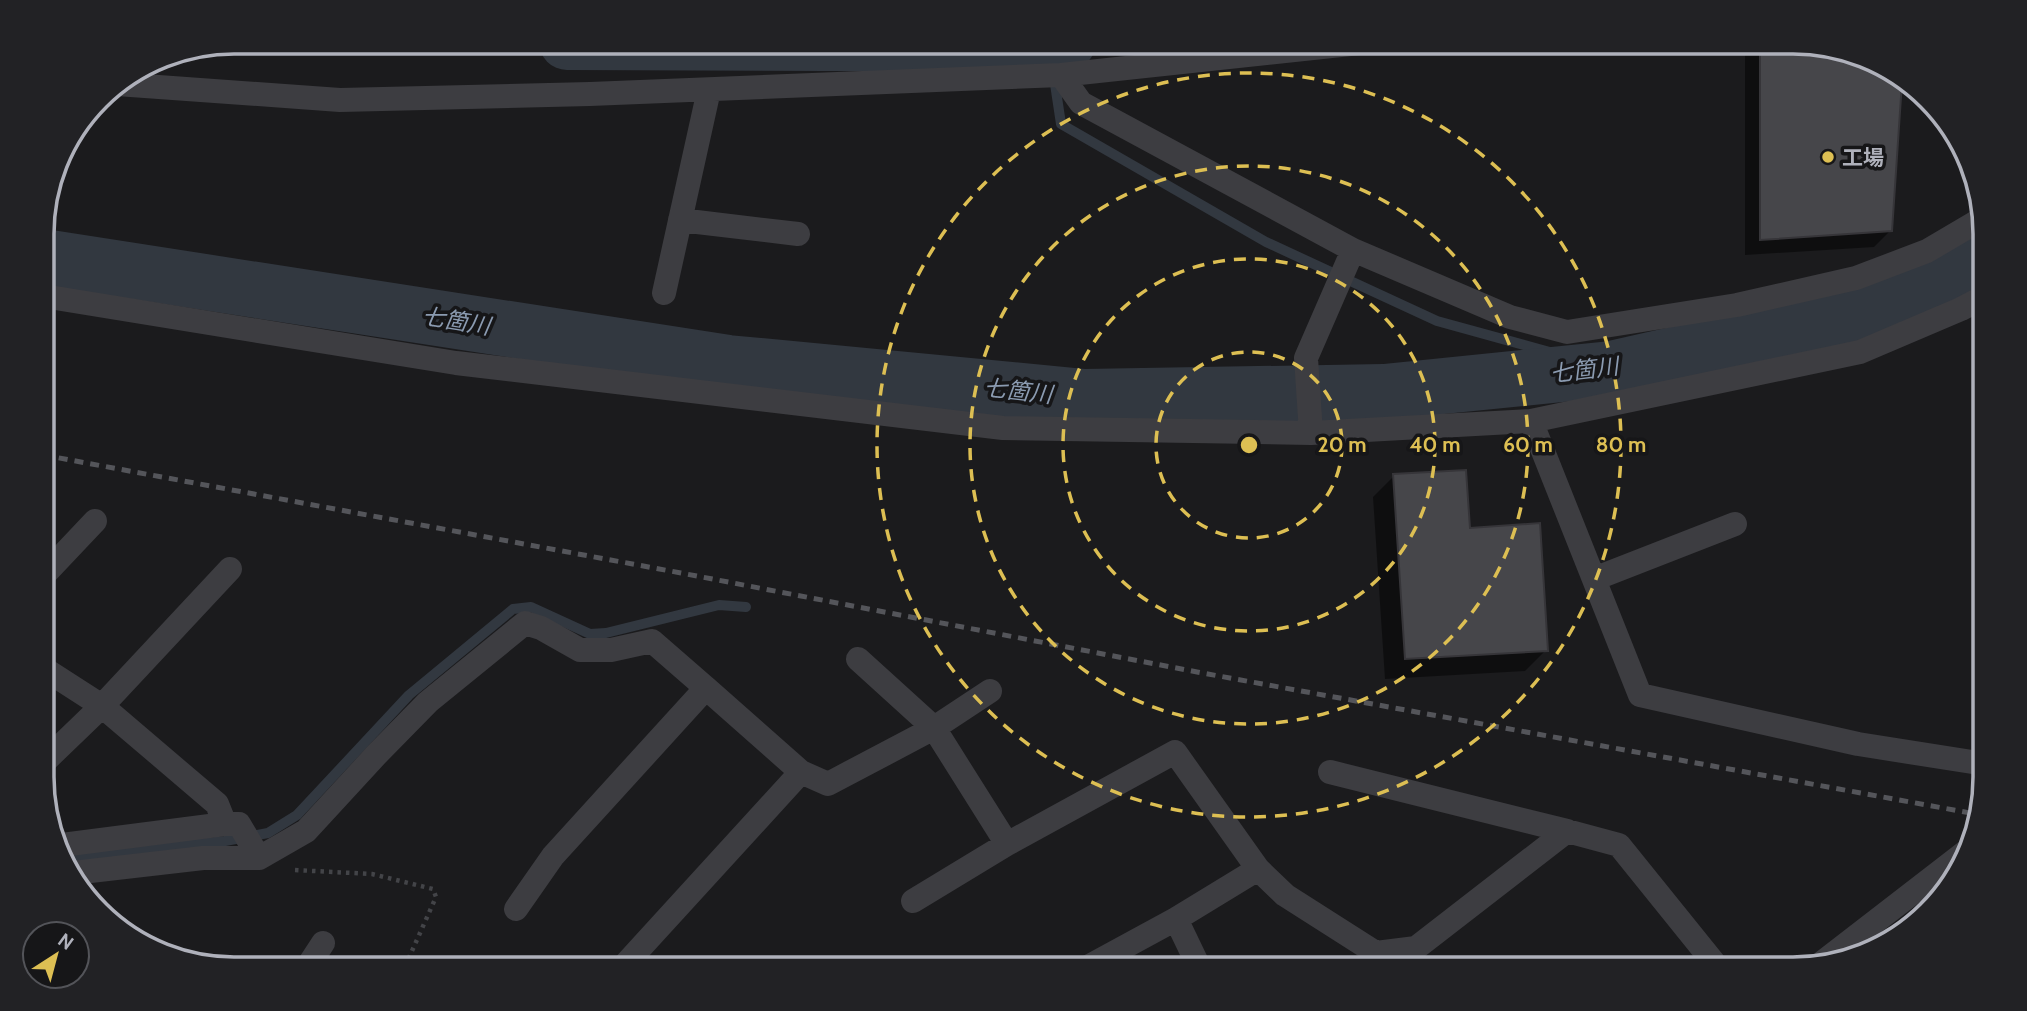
<svg xmlns="http://www.w3.org/2000/svg" width="2027" height="1011" font-family="Cabin,'Noto Sans JP',sans-serif">
	<style>
		.shadow { fill: #0007 }
		.lines { fill: none; stroke-linecap: round; stroke-linejoin: round }
		.stream { stroke: #323840; stroke-width: 10 }
		.river { stroke: #323840; stroke-width: 56 }
		.building { fill: #46464a; stroke: #363539; stroke-width: 2 }
		.path { stroke: #434448; stroke-width: 4.5; stroke-dasharray: 3.5 5; stroke-linecap: butt }
		.street { stroke: #3d3d41; stroke-width: 24 }
		.rail { stroke: #54555a; stroke-width: 5; stroke-dasharray: 9 7; stroke-linecap: butt }
		.ring { fill: none; stroke: #ddbf53; stroke-width: 3.5; stroke-dasharray: 12 9 }
		.poi-dot { fill: #ddbf53; stroke: #161618; stroke-width: 2.5 }
		.labels { text-anchor: middle; dominant-baseline: central; stroke-width: 7; stroke-linejoin: round; paint-order: stroke }
		.poi-label { font-size: 21px; font-weight: bold; fill: #afb1bb; stroke: #161618; text-anchor: start }
		.water-label { font-size: 23px; font-style: italic; fill: #8b9bb1; stroke: #161618 }
		.rim { fill: none; stroke: #afb1bb; stroke-width: 3.5 }
		.centre { fill: #ddbf53; stroke: #161618; stroke-width: 3.5 }
		.ring-label { font-size: 21px; text-anchor: middle; font-weight: bold; fill: #ddbf53; stroke: #161618; stroke-width: 7; stroke-linejoin: round; paint-order: stroke }
	</style>
	<rect width="100%" height="100%" fill="#1b1b1d"/>
	<path class="shadow" d="M1756 42H1792L1877 62 1900 81 1890 231 1874 247 1745 255V54Z
		M1394 476 1468 529 1546 650 1525 671 1385 679 1373 497Z"/>
	<g class="lines">
		<path class="stream" d="M1049 44 1061 124 1266 242 1437 321 1611 369
			M67 858 225 841 268 833 297 815 409 695 513 609 531 607 590 634 606 633 719 605 746 607"/>
		<path class="river" d="M567 42 1049 44 1068 42
			M43 257 728 363 1085 397 1384 392 1611 369 1863 312 1941 281 1984 257"/>
	</g>
	<path class="building" d="M1760 42H1792L1877 62 1902 82 1892 231 1760 240Z
		M1466 470 1470 528 1540 523 1548 651 1405 659 1393 474Z"/>
	<g class="lines">
		<path class="path" d="M295 870 372 874 433 889 436 897 404 969"/>
		<path class="street" d="M1061 75 1081 103 1353 250 1510 317 1567 332 1737 305 1856 278 1927 251 1983 218
			M117 84 340 100 590 94 1061 75 1369 42
			M680 220 798 234
			M664 293 709 90
			M43 296 456 363 1003 428 1311 433 1531 421 1860 352 1961 309 1984 297
			M1531 421 1640 695 1858 744 1985 764
			M1311 433 1306 358 1353 250
			M43 576 95 521
			M1594 579 1735 524
			M858 659 934 728 1007 844
			M43 668 102 706 44 762
			M801 772 828 784 934 728 990 691
			M1330 772 1567 831
			M225 824H239L259 858 306 831 376 755 428 702 525 623 541 628 580 650H611L652 641 706 688
			M62 845 225 824 217 804 102 706 230 569
			M1258 869 1285 895 1376 953 1416 948 1567 831 1619 845 1719 969
			M73 873 203 858H259
			M913 901 1007 844 1175 752 1258 869 1176 919
			M516 909 553 856 706 688 801 772 621 969
			M1823 962 1968 850
			M306 969 323 943
			M1084 969 1176 919 1200 969"/>
		<path class="rail" d="M43 455 681 573 1197 672 1976 814"/>
	</g>
	<g class="ring">
		<circle cx="1249" cy="445" r="93"/>
		<circle cx="1249" cy="445" r="186"/>
		<circle cx="1249" cy="445" r="279"/>
		<circle cx="1249" cy="445" r="372"/>
	</g>
	<circle class="poi-dot" cx="1828" cy="157" r="7"/>
	<g class="labels">
		<g class="poi-label">
			<text x="1842" y="157">工場</text>
		</g>
		<g class="water-label">
			<text transform="translate(456 321) rotate(9)">七箇川</text>
			<text transform="translate(1584 370) rotate(-7)">七箇川</text>
			<text transform="translate(1018 391) rotate(6)">七箇川</text>
		</g>
	</g>
	<path d="M0 0H2027V1011H0ZM234 54H1793A180 180 0 0 1 1973 234V777A180 180 0 0 1 1793 957H234A180 180 0 0 1 54 777V234A180 180 0 0 1 234 54Z" fill="#222225" fill-rule="evenodd"/>
	<path class="rim" d="M234 54H1793A180 180 0 0 1 1973 234V777A180 180 0 0 1 1793 957H234A180 180 0 0 1 54 777V234A180 180 0 0 1 234 54Z"/>
	<circle cx="1249" cy="445" r="10" class="centre"/>
	<g class="ring-label">
		<text x="1342" y="452">20 m</text>
		<text x="1435" y="452">40 m</text>
		<text x="1528" y="452">60 m</text>
		<text x="1621" y="452">80 m</text>
	</g>
	<g transform="translate(56 955) rotate(36)"><circle r="33" fill="#161618" stroke="#535459" stroke-width="2"/>
	<path d="M0-5L12 26L0 18L-12 26Z" fill="#ddbf53"/>
	<text y="-10" font-size="19" font-weight="bold" text-anchor="middle" fill="#afb1bb">N</text>
	</g>
</svg>
